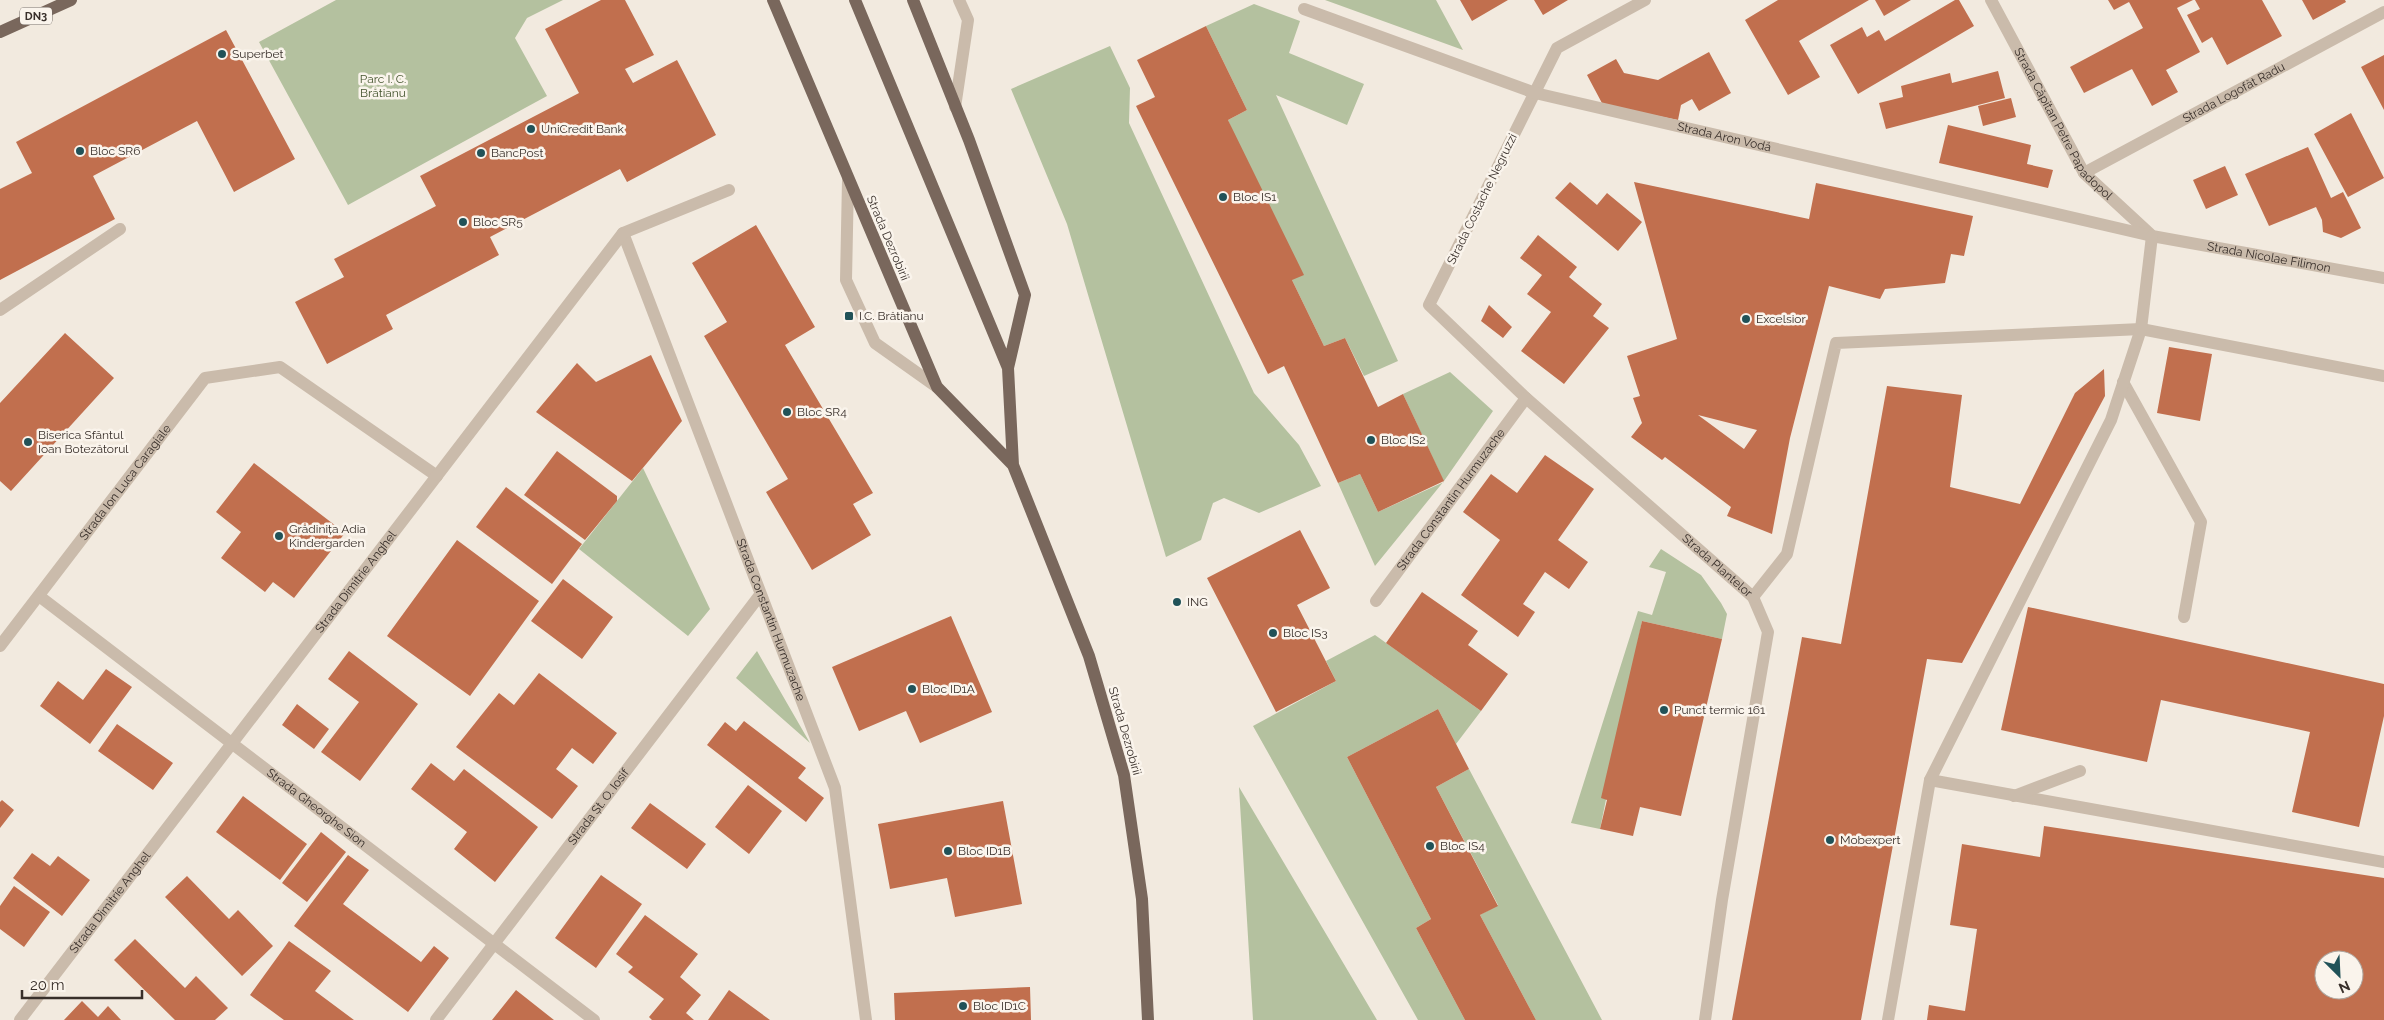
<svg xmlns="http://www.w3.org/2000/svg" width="2384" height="1020" font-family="Raleway,sans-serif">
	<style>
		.green { fill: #b4c19f }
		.building { fill: #c16f4e; fill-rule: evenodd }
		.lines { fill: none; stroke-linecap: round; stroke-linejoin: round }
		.minor { stroke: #cabbab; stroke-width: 12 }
		.major { stroke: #79675c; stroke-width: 12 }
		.poi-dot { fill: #215258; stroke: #faf4ec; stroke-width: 2 }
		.labels { text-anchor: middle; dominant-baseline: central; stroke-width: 5; stroke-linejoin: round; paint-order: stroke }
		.shield { fill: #faf4ec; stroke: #726a64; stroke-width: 1 }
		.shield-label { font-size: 11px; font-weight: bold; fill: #382f2a }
		.poi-label { font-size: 12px; fill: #382f2a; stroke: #faf4ec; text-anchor: start }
		.park-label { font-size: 12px; fill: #45552f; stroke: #faf4ec }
		.street-label { font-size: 12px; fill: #382f2a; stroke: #faf4ec }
	</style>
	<rect width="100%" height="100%" fill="#f2eadf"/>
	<path class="green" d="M336 0H563L527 18 515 38 547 96 348 205 259 42Z
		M1325 0H1436L1463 50Z
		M1254 4 1300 21 1289 53 1364 84 1347 125 1276 95 1398 361 1364 376 1345 338 1324 346 1292 280 1228 120 1247 110 1206 26Z
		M1110 46 1130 88 1129 123 1254 393 1299 445 1321 486 1259 513 1224 498 1213 503 1201 540 1166 557 1067 224 1011 89Z
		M1450 372 1493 411 1444 481 1375 566 1338 483 1360 474 1378 512 1444 482 1403 394Z
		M643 468 710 609 688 636 579 549Z
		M1661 549 1701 575 1721 603 1727 614 1722 639 1642 621 1600 829 1571 823 1638 611 1652 615 1666 572 1649 567Z
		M1375 635 1481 711 1456 744 1438 709 1347 757 1431 919 1416 928 1465 1020H1418L1253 726 1336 681 1326 661Z
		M757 651 810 743 736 678Z
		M1469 769 1602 1020H1536L1480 915 1498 905 1436 787Z
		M1239 787 1377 1020H1253Z"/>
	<path class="building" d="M601 0H625L654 55 625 69 633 83 677 60 716 135 627 182 620 169 490 237 499 255 386 315 393 329 327 364 295 302 344 277 334 259 436 206 420 176 579 93 545 29Z
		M1460 0H1508L1472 21Z
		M1534 0H1568L1543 15Z
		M1778 0H1869L1799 41 1820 77 1788 95 1745 20Z
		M1875 0H1911L1884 16Z
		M1955 0H1959L1974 26 1858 94 1830 45 1862 27 1867 37 1879 30 1885 41Z
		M2108 0H2193L2177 8 2200 52 2166 70 2178 92 2152 106 2132 69 2084 93 2070 67 2143 28 2129 2 2114 10Z
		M2195 0H2262L2282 36 2227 65 2212 37 2202 43 2187 15 2200 9Z
		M2302 0H2345L2346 2 2313 20Z
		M1206 26 1247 110 1228 120 1304 275 1292 280 1324 346 1345 338 1378 407 1403 394 1444 481 1378 512 1360 474 1338 483 1284 366 1268 374 1136 106 1155 97 1137 60Z
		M226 30 295 159 234 192 197 121 93 176 115 219 0 280V189L32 173 16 142Z
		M1709 52 1731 93 1699 111 1692 99 1681 105 1678 120 1603 105 1587 75 1616 59 1624 73 1658 80Z
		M2384 55V110L2361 67Z
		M1998 71 2005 98 1886 129 1879 103 1903 97 1901 86 1950 73 1952 83Z
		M2011 98 2016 117 1983 126 1978 106Z
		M2351 113 2384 178 2348 197 2314 134Z
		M1948 125 2031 145 2027 164 2053 170 2048 188 1939 163Z
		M2308 147 2331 198 2343 192 2361 228 2341 238 2323 232 2322 220 2316 207 2269 226 2245 174Z
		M2225 166 2238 195 2206 209 2193 180Z
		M1570 182 1597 205 1607 193 1642 222 1618 251 1555 198Z
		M1634 182 1809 219 1816 183 1973 216 1964 256 1951 254 1945 283 1885 289 1880 299 1829 286 1790 438 1772 534 1727 516 1731 507 1665 457 1662 460 1631 437 1642 423 1633 398 1640 396 1627 356 1677 339ZM1698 415 1757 430 1744 449Z
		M756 225 815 327 785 345 873 493 853 504 871 535 812 570 766 492 788 479 704 336 727 322 692 263Z
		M1538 235 1577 267 1569 277 1602 304 1593 316 1609 328 1564 384 1521 351 1551 312 1527 294 1542 275 1520 258Z
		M1489 305 1512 327 1503 338 1481 321Z
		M65 333 114 378 11 491 0 481V403Z
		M2169 347 2212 354 2200 421 2157 413Z
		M651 355 682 421 632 481 536 412 577 363 596 382Z
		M2104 369 2105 396 1962 663 1927 659 1861 1020H1732L1802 637 1841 644 1887 386 1962 395 1950 487 2020 504 2075 393Z
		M557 451 617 496V501L585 540 524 495Z
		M1545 455 1594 489 1558 540 1588 562 1569 589 1545 572 1523 604 1535 612 1518 637 1461 595 1500 540 1463 512 1491 474 1517 493Z
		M254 463 345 533 294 598 273 582 265 592 221 558 241 532 216 512Z
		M506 487 582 544 552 584 476 527Z
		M1300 530 1330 588 1297 605 1336 681 1276 712 1207 578Z
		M457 540 539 601 470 696 387 636Z
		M563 579 613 617 582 659 531 621Z
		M1422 592 1478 631 1468 645 1508 674 1481 711 1386 643Z
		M2028 607 2384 684V716L2359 827 2292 812 2310 732 2161 700 2147 762 2001 730Z
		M951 616 992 712 920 743 906 711 859 731 832 667Z
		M1642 621 1722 639 1681 816 1640 807 1633 836 1600 829 1607 800 1601 798Z
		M349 651 418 704 360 781 321 752 359 702 328 679Z
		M106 669 132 687 90 744 40 706 58 681 83 700Z
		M539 673 617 733 593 764 572 748 556 769 578 786 552 819 456 747 499 693 514 705Z
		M297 704 329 729 314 749 282 725Z
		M1438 709 1469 769 1436 787 1498 906 1480 915 1536 1020H1465L1416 928 1431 919 1347 757Z
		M744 721 806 768 798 778 824 798 806 822 707 745 725 722 736 731Z
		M117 724 173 763 153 790 98 751Z
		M431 763 454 781 464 769 538 827 495 882 454 849 467 832 411 789Z
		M748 785 782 811 749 854 715 827Z
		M243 796 307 844 280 880 216 832Z
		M2 800 14 810 0 828V802Z
		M1003 801 1022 904 955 917 947 878 890 889 878 824Z
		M650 803 706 844 687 869 631 828Z
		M2044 826 2384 878V1020H1927L1929 1005 1965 1011 1977 929 1950 925 1962 844 2040 857ZM2324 960H2354V990H2324Z
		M321 832 346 852 307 902 282 883Z
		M32 853 50 866 58 856 90 880 62 916 13 878Z
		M348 855 369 870 343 904 421 962 434 946 449 958 408 1012 294 926Z
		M601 875 642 904 596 968 555 938Z
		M187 876 229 919 238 910 273 946 242 976 165 897Z
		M14 886 50 912 24 947 0 929V906Z
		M645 915 698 954 680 977 701 995 686 1013 694 1020H652L649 1017 664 999 628 972 633 967 616 954Z
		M135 939 185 988 196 976 228 1008 215 1020H175L114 960Z
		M289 941 331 971 315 991 354 1020H284L250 995Z
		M1030 987 1031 1020H895L894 993Z
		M516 990 554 1020H492Z
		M729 990 770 1020H708Z
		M82 1001 98 1017 108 1006 121 1020H64Z"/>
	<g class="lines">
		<g class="minor">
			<path id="s1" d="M1645 0 1557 48 1429 305 1526 398 1753 597 1768 632 1722 900 1705 1020"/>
			<path id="s2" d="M1991 0 2084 173 2150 234"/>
			<path id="s3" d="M1304 9 1535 93 2152 236 2384 278"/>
			<path d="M955 107 968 20 959 0"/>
			<path id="s4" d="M2084 173 2384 12"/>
			<path d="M848 180 846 280 875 343 937 387"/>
			<path id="s5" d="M623 233 835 788 866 1020"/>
			<path d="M0 310 120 229"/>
			<path d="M2123 382 2201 522 2184 617"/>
			<path id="s6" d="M39 596 594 1020"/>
			<path d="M1753 597 1787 554 1836 343 2141 329 2384 376"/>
			<path id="s7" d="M1376 601 1526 398"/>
			<path id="s8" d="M0 646 205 378 280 367 437 476"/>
			<path d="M1930 780 2384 862"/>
			<path d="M2014 796 2080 771"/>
			<path id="s9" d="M20 1020 623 233 729 190"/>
			<path id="s10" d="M436 1020 760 595"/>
			<path d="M1888 1020 1930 780 2111 420 2141 329 2152 236"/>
		</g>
		<path class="major" d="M773 0 937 387 1013 465
			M855 0 1008 368 1013 465 1089 656 1124 775 1142 899 1148 1020
			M913 0 969 140 1025 295 1008 368
			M0 32 71 0"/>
	</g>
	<g class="poi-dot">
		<circle cx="222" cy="54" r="5"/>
		<circle cx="531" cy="129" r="5"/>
		<circle cx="80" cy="151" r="5"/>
		<circle cx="481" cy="153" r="5"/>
		<circle cx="1223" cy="197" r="5"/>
		<circle cx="463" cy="222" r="5"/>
		<rect x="844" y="311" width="10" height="10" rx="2.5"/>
		<circle cx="1746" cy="319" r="5"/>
		<circle cx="787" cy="412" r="5"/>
		<circle cx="1371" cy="440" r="5"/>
		<circle cx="28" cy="442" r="5"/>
		<circle cx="279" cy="536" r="5"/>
		<circle cx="1177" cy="602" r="5"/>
		<circle cx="1273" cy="633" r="5"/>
		<circle cx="912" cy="689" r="5"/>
		<circle cx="1664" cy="710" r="5"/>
		<circle cx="1830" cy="840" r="5"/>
		<circle cx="1430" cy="846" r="5"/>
		<circle cx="948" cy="851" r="5"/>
		<circle cx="963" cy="1006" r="5"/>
	</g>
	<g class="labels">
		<rect class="shield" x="20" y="7.5" width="32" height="17" rx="4"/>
		<g class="shield-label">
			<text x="36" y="16">DN3</text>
		</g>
		<g class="poi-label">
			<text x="232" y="54">Superbet</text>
			<text x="541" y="129">UniCredit Bank</text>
			<text x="90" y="151">Bloc SR6</text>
			<text x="491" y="153">BancPost</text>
			<text x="1233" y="197">Bloc IS1</text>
			<text x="473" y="222">Bloc SR5</text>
			<text x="859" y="316">I.C. Brătianu</text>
			<text x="1756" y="319">Excelsior</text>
			<text x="797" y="412">Bloc SR4</text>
			<text x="38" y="435">Biserica Sfântul<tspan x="38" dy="14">Ioan Botezătorul</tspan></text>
			<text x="1381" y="440">Bloc IS2</text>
			<text x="289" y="529">Grădinița Adia<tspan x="289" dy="14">Kindergarden</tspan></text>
			<text x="1187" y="602">ING</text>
			<text x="1283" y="633">Bloc IS3</text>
			<text x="922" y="689">Bloc ID1A</text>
			<text x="1674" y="710">Punct termic 161</text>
			<text x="1840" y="840">Mobexpert</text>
			<text x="1440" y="846">Bloc IS4</text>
			<text x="958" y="851">Bloc ID1B</text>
			<text x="973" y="1006">Bloc ID1C</text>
		</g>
		<g class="park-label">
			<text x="383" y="79">Parc I. C.<tspan x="383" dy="14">Brătianu</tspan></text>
		</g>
		<g class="street-label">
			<text stroke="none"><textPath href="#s4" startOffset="170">Strada Logofăt Radu</textPath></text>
			<text stroke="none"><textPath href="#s2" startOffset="144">Strada Căpitan Petre Papadopol</textPath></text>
			<text stroke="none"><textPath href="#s3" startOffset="440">Strada Aron Vodă</textPath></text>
			<text transform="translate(1482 199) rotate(-64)">Strada Costache Negruzzi</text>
			<text transform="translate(888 238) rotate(67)">Strada Dezrobirii</text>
			<text stroke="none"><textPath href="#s3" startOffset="998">Strada Nicolae Filimon</textPath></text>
			<text stroke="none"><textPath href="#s8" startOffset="206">Strada Ion Luca Caragiale</textPath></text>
			<text stroke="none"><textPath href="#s7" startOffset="126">Strada Constantin Hurmuzache</textPath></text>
			<text stroke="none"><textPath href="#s1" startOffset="776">Strada Plantelor</textPath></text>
			<text stroke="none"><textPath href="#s9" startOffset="552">Strada Dimitrie Anghel</textPath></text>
			<text stroke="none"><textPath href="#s5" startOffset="414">Strada Constantin Hurmuzache</textPath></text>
			<text transform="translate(1125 731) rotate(74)">Strada Dezrobirii</text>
			<text stroke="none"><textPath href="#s10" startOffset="268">Strada Șt. O. Iosif</textPath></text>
			<text stroke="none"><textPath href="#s6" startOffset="349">Strada Gheorghe Sion</textPath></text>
			<text stroke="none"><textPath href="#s9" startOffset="148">Strada Dimitrie Anghel</textPath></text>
		</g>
	</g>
	<g transform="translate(2339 975) rotate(156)"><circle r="24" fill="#faf4ec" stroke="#aca59e"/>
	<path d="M0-4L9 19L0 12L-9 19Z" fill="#215258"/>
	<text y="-8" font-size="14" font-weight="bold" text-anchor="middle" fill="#382f2a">N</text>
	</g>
	<path d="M22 990v8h120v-8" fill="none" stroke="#382f2a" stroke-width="2.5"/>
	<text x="30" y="990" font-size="15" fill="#382f2a" stroke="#faf4ec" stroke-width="4" paint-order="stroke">20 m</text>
</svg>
